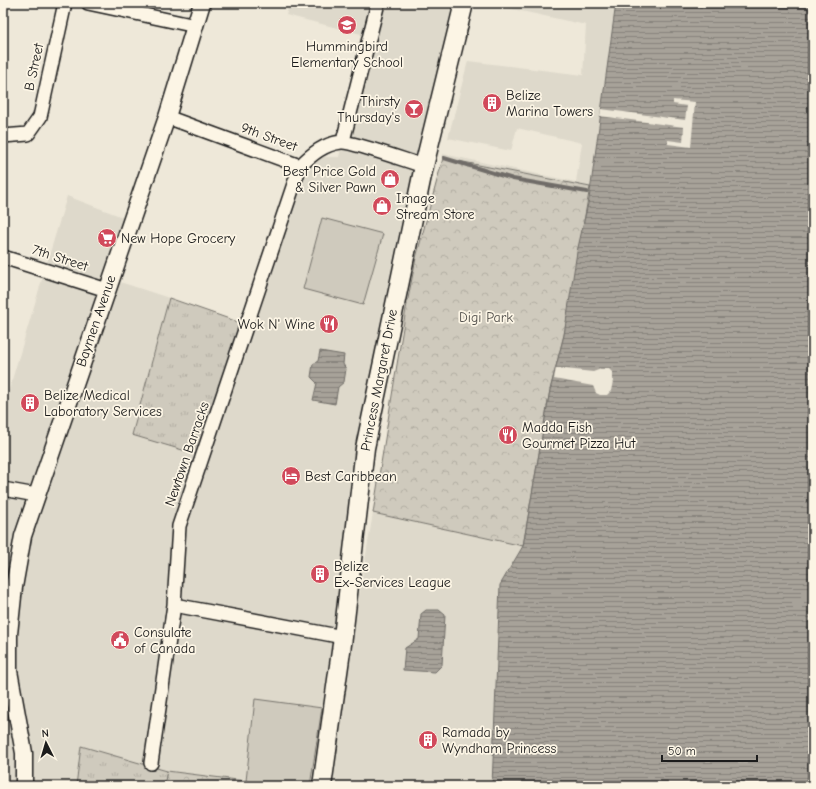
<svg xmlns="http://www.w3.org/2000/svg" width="816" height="789" font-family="'Comic Neue',sans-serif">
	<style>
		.built { fill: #ded9cb }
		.grass { fill: url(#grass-tufts); stroke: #76736c }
		.park { fill: url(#park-crowns); stroke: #76736c }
		.pitch { fill: #cfcabd; stroke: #76736c }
		.water { fill: url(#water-rules); stroke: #6f6c67 }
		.pier { fill: #eee8d9 }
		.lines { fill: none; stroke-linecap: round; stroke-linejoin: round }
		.stream { stroke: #6f6c67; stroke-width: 4 }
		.minor-casing { stroke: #1c1c1c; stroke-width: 16 }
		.tertiary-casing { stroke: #1c1c1c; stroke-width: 19 }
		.secondary-casing { stroke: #1c1c1c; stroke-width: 21 }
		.minor { stroke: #fcf5e5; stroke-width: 13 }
		.tertiary { stroke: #fcf5e5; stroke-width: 16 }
		.secondary { stroke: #fcf5e5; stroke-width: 18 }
		.labels { text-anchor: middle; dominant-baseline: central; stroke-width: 3.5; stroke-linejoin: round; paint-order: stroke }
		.poi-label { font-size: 14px; fill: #1c1c1c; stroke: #fcf5e5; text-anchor: start }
		.street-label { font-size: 14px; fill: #1c1c1c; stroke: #fcf5e5 }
		.park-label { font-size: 14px; fill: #52504c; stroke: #fcf5e5 }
	</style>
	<defs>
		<pattern id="grass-tufts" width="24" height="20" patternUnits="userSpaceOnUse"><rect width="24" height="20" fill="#cfcabd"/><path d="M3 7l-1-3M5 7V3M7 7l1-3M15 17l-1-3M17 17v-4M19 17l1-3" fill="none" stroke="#b1ada2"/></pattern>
		<pattern id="park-crowns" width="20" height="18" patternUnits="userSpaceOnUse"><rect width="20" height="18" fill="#cfcabd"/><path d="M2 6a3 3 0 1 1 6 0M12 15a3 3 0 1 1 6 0" fill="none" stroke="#b1ada2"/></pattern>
		<pattern id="water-rules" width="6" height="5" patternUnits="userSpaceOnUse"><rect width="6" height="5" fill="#a7a299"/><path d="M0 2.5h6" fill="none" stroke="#87837c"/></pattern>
	</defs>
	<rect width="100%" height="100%" fill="#eee8d9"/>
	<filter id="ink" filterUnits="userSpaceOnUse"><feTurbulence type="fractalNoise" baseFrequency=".025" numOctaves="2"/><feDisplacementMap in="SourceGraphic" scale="8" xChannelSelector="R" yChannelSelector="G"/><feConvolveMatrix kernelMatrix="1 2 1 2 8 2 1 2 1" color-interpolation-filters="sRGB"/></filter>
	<g filter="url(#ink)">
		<path class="built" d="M290 3H458L420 151 406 200 394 256 354 499 322 708 255 700 246 781 167 771 81 746 76 786H3V410L67 196 141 224 117 281 169 298 132 434 196 454 299 157H339L365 35 286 15Z
			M485 3H616L602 116 590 187 443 158V154L576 182 582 143 517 128 511 151 448 138 468 61 583 75 586 25Z
			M373 513 523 546 500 585 492 786H330L353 631Z"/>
		<path class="grass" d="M169 298 241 323 196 454 132 435Z
			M81 746 167 771 164 786H76Z"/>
		<path class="park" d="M443 158 590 187 564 335 550 390 523 546 373 513 406 309 416 258Z
			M167 771 284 786H164Z"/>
		<path class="pitch" d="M322 218 383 234 363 305 303 289Z
			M255 699 322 708 310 786H284L246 781Z"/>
		<path class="water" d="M616 3H813V786H492L500 585 523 546 550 390 564 335 577 252 589 199Z
			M320 351 344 355 343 364 346 369 344 382 338 387 335 404 313 400 317 383 311 377 313 364 318 361Z
			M426 610H439L445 615 442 665 435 672 403 670 405 648 419 639 421 614Z"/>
		<path class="pier" d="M673 100 695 102 691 147 668 144V140L683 142 684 127 600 116 601 109 685 120 687 106 673 104Z
			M556 368 593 372 601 369H609L612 372 613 381 611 391 607 395H600L596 393 593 386 554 379Z"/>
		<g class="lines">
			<path class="stream" d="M444 158 513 179 587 192"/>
			<g class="minor-casing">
				<path id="minor" d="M88 3 196 26
					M167 117 300 166
					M3 136 28 134 40 117 65 3
					M343 141 378 3
					M3 257 107 290
					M3 489 36 495
					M174 605 343 637
					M151 763 174 605 179 526 300 166C312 154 324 144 341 142 351 141 410 162 424 166"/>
			</g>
			<g class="tertiary-casing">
				<path id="tertiary" d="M24 786V753L9 671V634L14 587 23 536 167 117 202 3"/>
			</g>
			<g class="secondary-casing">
				<path id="secondary" d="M322 786 343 637 365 448 424 166 464 3"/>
			</g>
			<use href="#minor" class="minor"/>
			<use href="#tertiary" class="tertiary"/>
			<use href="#secondary" class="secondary"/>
		</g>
	</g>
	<defs>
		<g id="school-disc" transform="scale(1)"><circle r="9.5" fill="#d1495b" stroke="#fcf5e5"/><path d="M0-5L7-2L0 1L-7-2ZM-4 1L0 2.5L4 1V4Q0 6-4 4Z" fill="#fff"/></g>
		<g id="building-disc" transform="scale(1)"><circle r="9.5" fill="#d1495b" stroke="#fcf5e5"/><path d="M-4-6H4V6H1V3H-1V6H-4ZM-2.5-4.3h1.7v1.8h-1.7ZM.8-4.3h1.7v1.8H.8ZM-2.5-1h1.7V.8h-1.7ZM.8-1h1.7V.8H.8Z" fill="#fff"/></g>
		<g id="bar-disc" transform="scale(1)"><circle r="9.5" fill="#d1495b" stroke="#fcf5e5"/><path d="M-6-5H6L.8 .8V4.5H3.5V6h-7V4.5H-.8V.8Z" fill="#fff"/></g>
		<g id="shop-disc" transform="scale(1)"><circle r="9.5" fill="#d1495b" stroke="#fcf5e5"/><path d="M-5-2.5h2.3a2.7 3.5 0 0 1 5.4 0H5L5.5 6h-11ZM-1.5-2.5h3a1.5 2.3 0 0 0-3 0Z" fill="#fff"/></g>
		<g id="supermarket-disc" transform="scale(1)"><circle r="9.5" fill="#d1495b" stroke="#fcf5e5"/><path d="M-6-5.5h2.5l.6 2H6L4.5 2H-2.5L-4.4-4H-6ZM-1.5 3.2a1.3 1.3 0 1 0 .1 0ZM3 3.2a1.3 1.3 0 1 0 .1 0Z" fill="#fff"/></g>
		<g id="restaurant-disc" transform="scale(1)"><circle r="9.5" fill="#d1495b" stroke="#fcf5e5"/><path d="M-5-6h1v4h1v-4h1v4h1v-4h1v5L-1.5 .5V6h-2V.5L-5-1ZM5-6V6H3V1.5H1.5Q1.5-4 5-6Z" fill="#fff"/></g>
		<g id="hotel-disc" transform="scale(1)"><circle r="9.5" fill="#d1495b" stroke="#fcf5e5"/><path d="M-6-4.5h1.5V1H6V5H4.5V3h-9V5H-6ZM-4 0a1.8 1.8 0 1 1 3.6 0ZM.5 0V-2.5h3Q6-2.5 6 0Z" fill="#fff"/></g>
		<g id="civic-disc" transform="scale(1)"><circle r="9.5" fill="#d1495b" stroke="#fcf5e5"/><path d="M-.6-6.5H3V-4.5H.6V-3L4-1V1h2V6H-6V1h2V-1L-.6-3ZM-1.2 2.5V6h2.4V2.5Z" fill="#fff"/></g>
	</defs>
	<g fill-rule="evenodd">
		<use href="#school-disc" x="347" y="25"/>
		<use href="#building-disc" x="492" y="103"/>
		<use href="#bar-disc" x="414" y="109"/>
		<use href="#shop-disc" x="390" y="179"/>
		<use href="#shop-disc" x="382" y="206"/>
		<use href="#supermarket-disc" x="107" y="238"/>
		<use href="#restaurant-disc" x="329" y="324"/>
		<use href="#building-disc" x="30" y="403"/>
		<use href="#restaurant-disc" x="508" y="435"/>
		<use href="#hotel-disc" x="291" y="476"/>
		<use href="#building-disc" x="320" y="574"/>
		<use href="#civic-disc" x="120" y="640"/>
		<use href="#building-disc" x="428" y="740"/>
	</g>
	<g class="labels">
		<g class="poi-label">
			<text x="347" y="46" text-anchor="middle">Hummingbird<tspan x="347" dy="16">Elementary School</tspan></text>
			<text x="506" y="95">Belize<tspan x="506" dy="16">Marina Towers</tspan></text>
			<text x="400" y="101" text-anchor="end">Thirsty<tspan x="400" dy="16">Thursday's</tspan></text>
			<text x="376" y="171" text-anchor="end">Best Price Gold<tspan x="376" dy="16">&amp; Silver Pawn</tspan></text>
			<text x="396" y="198">Image<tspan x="396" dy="16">Stream Store</tspan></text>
			<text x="121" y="238">New Hope Grocery</text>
			<text x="315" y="324" text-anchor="end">Wok N' Wine</text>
			<text x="44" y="395">Belize Medical<tspan x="44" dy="16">Laboratory Services</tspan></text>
			<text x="522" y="427">Madda Fish<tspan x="522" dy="16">Gourmet Pizza Hut</tspan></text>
			<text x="305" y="476">Best Caribbean</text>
			<text x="334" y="566">Belize<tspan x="334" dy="16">Ex-Services League</tspan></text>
			<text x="134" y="632">Consulate<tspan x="134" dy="16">of Canada</tspan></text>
			<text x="442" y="732">Ramada by<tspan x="442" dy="16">Wyndham Princess</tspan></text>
		</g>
		<g class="street-label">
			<text transform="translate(34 67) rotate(-78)">B Street</text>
			<text transform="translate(269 137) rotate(20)">9th Street</text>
			<text transform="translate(60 258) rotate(18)">7th Street</text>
			<text transform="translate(96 321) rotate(-71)">Baymen Avenue</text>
			<text transform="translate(379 380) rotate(-79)">Princess Margaret Drive</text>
			<text transform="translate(187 454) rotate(-71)">Newtown Barracks</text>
		</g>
		<g class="park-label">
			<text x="486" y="317">Digi Park</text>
		</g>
	</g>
	<rect width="816" height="789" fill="none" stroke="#fcf5e5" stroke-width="16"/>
	<rect x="8" y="8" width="800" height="773" fill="none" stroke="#1c1c1c" stroke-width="1.5" filter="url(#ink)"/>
	<g transform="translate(46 743) rotate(355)" stroke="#fcf5e5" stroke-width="3" paint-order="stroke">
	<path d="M0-3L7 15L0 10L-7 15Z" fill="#1c1c1c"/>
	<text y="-6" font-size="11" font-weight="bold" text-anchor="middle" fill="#1c1c1c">N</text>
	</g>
	<path d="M662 755v6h95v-6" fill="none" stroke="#1c1c1c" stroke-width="2"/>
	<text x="668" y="755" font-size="12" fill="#1c1c1c" stroke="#fcf5e5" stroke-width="3" paint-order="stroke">50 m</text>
</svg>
